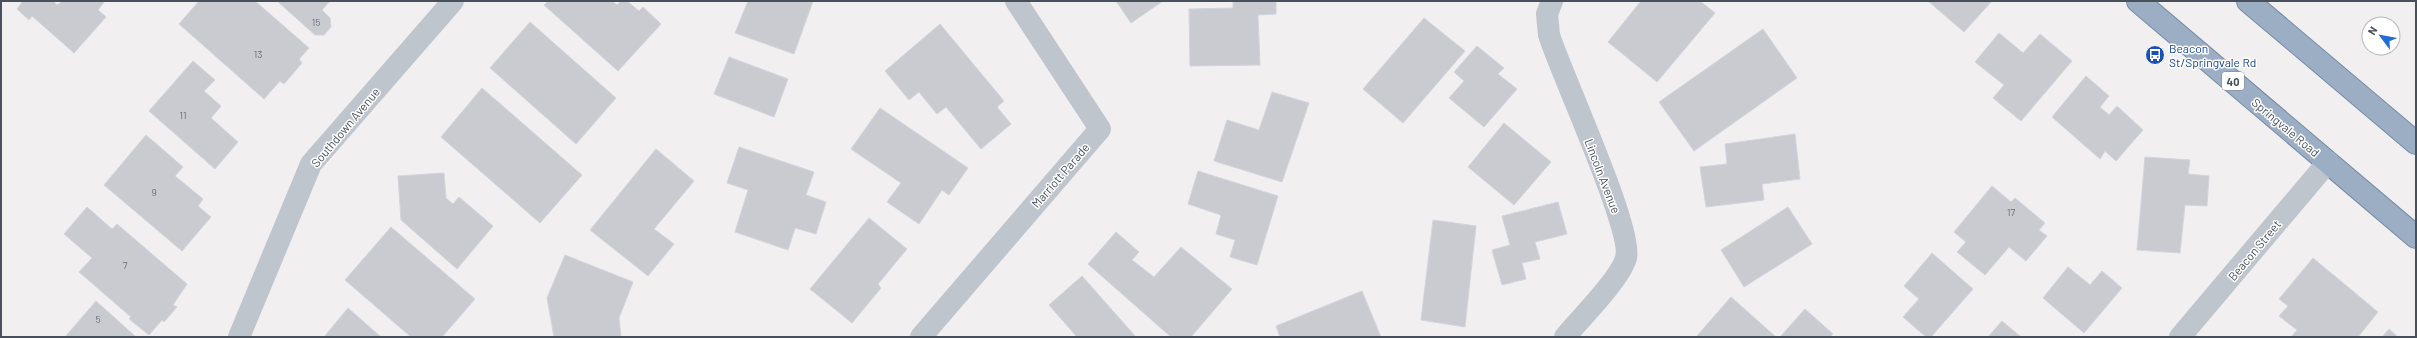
<svg xmlns="http://www.w3.org/2000/svg" width="2417" height="338" font-family="Barlow,sans-serif">
	<style>
		.building { fill: #c9cbd1; stroke: #d3d5da }
		.lines { fill: none; stroke-linecap: round; stroke-linejoin: round }
		.trunk-casing { stroke: #748ba7; stroke-width: 24 }
		.minor { stroke: #bec5cd; stroke-width: 22 }
		.trunk { stroke: #9caec4; stroke-width: 22 }
		.labels { text-anchor: middle; dominant-baseline: central; stroke-width: 3; stroke-linejoin: round; paint-order: stroke }
		.number-label { font-size: 10px; fill: #687078 }
		.shield { fill: #fff; stroke: #7f858c; stroke-width: 1 }
		.shield-label { font-size: 11px; font-weight: bold; fill: #48515b }
		.transit-label { font-size: 12px; fill: #164399; stroke: #fff; text-anchor: start }
		.street-label { font-size: 12px; fill: #48515b; stroke: #fff }
	</style>
	<rect width="100%" height="100%" fill="#f1efef"/>
	<path class="building" d="M23 1H53L57 5 63 1H105L98 10 106 17 74 53 32 16 29 20 17 9Z
		M199 1H255L309 48 299 59 302 63 284 84 280 81 264 99 179 24Z
		M277 1H330L322 10 330 18 331 27 324 35H315Z
		M548 1H612L617 5 621 1H627L639 11 643 7 661 24 618 71 544 5Z
		M748 1H813L794 54 735 33Z
		M1116 1H1163L1131 23Z
		M1233 1H1276V14L1258 15 1260 65 1190 66 1189 9 1233 8Z
		M1641 1H1700L1715 13 1657 82 1608 42Z
		M1928 1H1992L1964 32Z
		M1424 18 1465 51 1403 123 1363 89Z
		M530 22 616 98 576 144 490 68Z
		M940 24 1004 101 997 107 1011 124 981 149 946 107 937 114 919 92 909 100 885 71Z
		M1763 29 1797 78 1694 151 1659 102Z
		M1999 33 2023 53 2040 34 2072 61 2021 121 1993 98 2004 85 1975 62Z
		M1477 46 1504 68 1498 74 1517 89 1484 127 1449 98 1464 81 1454 72Z
		M729 57 788 79 774 117 714 94Z
		M193 61 215 80 204 91 221 106 211 118 238 142 215 169 149 111Z
		M2086 76 2109 96 2100 107 2109 115 2117 106 2143 130 2116 161 2105 151 2100 159 2052 117Z
		M482 88 582 175 540 223 441 137Z
		M1272 92 1309 103 1282 182 1214 161 1227 120 1259 130Z
		M880 108 968 168 949 195 942 190 919 224 887 202 901 183 851 149Z
		M1504 123 1551 162 1514 205 1468 167Z
		M1795 134 1800 179 1762 184 1764 200 1706 207 1700 167 1727 164 1725 144Z
		M146 135 183 167 175 176 203 199 198 206 211 217 182 251 104 185Z
		M739 147 814 172 806 195 826 202 816 234 795 228 788 250 735 232 748 190 727 183Z
		M656 149 694 181 654 229 674 244 648 276 590 230Z
		M2145 157 2190 160 2188 174 2209 176 2207 206 2185 205 2180 253 2137 250Z
		M1198 171 1278 196 1257 265 1230 257 1235 240 1216 234 1221 215 1188 204Z
		M444 173 446 198 453 204 459 197 493 226 457 269 401 220 398 176Z
		M1992 186 2011 202 2015 198 2045 223 2039 230 2047 236 2026 261 2009 247 1985 275 1957 252 1966 242 1954 232Z
		M1558 202 1567 234 1535 242 1540 259 1522 263 1526 279 1502 285 1492 250 1510 245 1502 216Z
		M87 207 112 229 117 224 187 284 173 305 177 307 164 322 162 320 149 335 129 319 131 317 79 272 92 258 64 234Z
		M1788 207 1812 244 1744 287 1721 250Z
		M869 218 907 249 878 284 881 288 852 323 810 289Z
		M1433 220 1476 226 1465 327 1421 320Z
		M391 227 475 299 442 337H411L345 280Z
		M1116 232 1139 252 1132 260 1154 277 1181 247 1232 289 1191 337H1171L1088 264Z
		M1932 253 1973 289 1931 337H1926L1903 317 1919 299 1904 286Z
		M565 255 633 282 619 318 621 337H554L547 298Z
		M2313 258 2378 312 2358 337H2291L2297 330 2279 316 2288 306 2279 299Z
		M2068 267 2090 285 2102 271 2122 288 2084 333 2043 298Z
		M1082 276 1136 337H1077L1049 305Z
		M1362 291 1381 337H1280L1276 326Z
		M1731 297 1776 337H1696Z
		M96 301 136 337H65Z
		M348 308 381 337H324Z
		M1805 309 1833 334 1830 337H1780Z
		M2002 321 2021 337H1988Z
		M2389 329 2398 337H2382Z"/>
	<g class="lines">
		<g class="trunk-casing">
			<path id="trunk" d="M2138 1 2416 237
				M2248 1 2416 143"/>
		</g>
		<path class="minor" d="M1552 1 1547 14 1549 35C1561 73 1634 231 1626 258 1620 279 1580 319 1565 337
			M239 337 311 164 453 1
			M921 337 1100 129 1016 1
			M2180 337 2328 162"/>
		<use href="#trunk" class="trunk"/>
	</g>
	<defs>
		<g id="bus-disc" transform="scale(1)"><circle r="9.5" fill="#1a4fb4" stroke="#fff"/><path d="M-5-6H5V4H4V6H2V4H-2V6H-4V4H-5ZM-3.5-4V0h7V-4ZM-3.5 1.2v1.5H-2V1.2ZM2 1.2v1.5H3.5V1.2Z" fill="#fff"/></g>
	</defs>
	<g fill-rule="evenodd">
		<use href="#bus-disc" x="2155" y="55"/>
	</g>
	<g class="labels">
		<g class="number-label">
			<text x="316" y="22">15</text>
			<text x="258" y="54">13</text>
			<text x="183" y="115">11</text>
			<text x="154" y="192">9</text>
			<text x="2011" y="212">17</text>
			<text x="125" y="265">7</text>
			<text x="98" y="319">5</text>
		</g>
		<rect class="shield" x="2222" y="72" width="22" height="18" rx="3"/>
		<g class="shield-label">
			<text x="2233" y="81">40</text>
		</g>
		<g class="transit-label">
			<text x="2169" y="48">Beacon<tspan x="2169" dy="14">St/Springvale Rd</tspan></text>
		</g>
		<g class="street-label">
			<text transform="translate(345 127) rotate(-50)">Southdown Avenue</text>
			<text transform="translate(2286 127) rotate(40)">Springvale Road</text>
			<text transform="translate(1060 175) rotate(-49)">Marriott Parade</text>
			<text transform="translate(1603 176) rotate(69)">Lincoln Avenue</text>
			<text transform="translate(2254 250) rotate(-50)">Beacon Street</text>
		</g>
	</g>
	<rect width="2417" height="338" fill="none" stroke="#48515b" stroke-width="4"/>
	<g transform="translate(2381 36) rotate(302)"><circle r="19" fill="#ffffff" stroke="#b6b9bd"/>
	<path d="M0-3L7 15L0 10L-7 15Z" fill="#226cd7"/>
	<text y="-6" font-size="11" font-weight="bold" text-anchor="middle" fill="#48515b">N</text>
	</g>
</svg>
